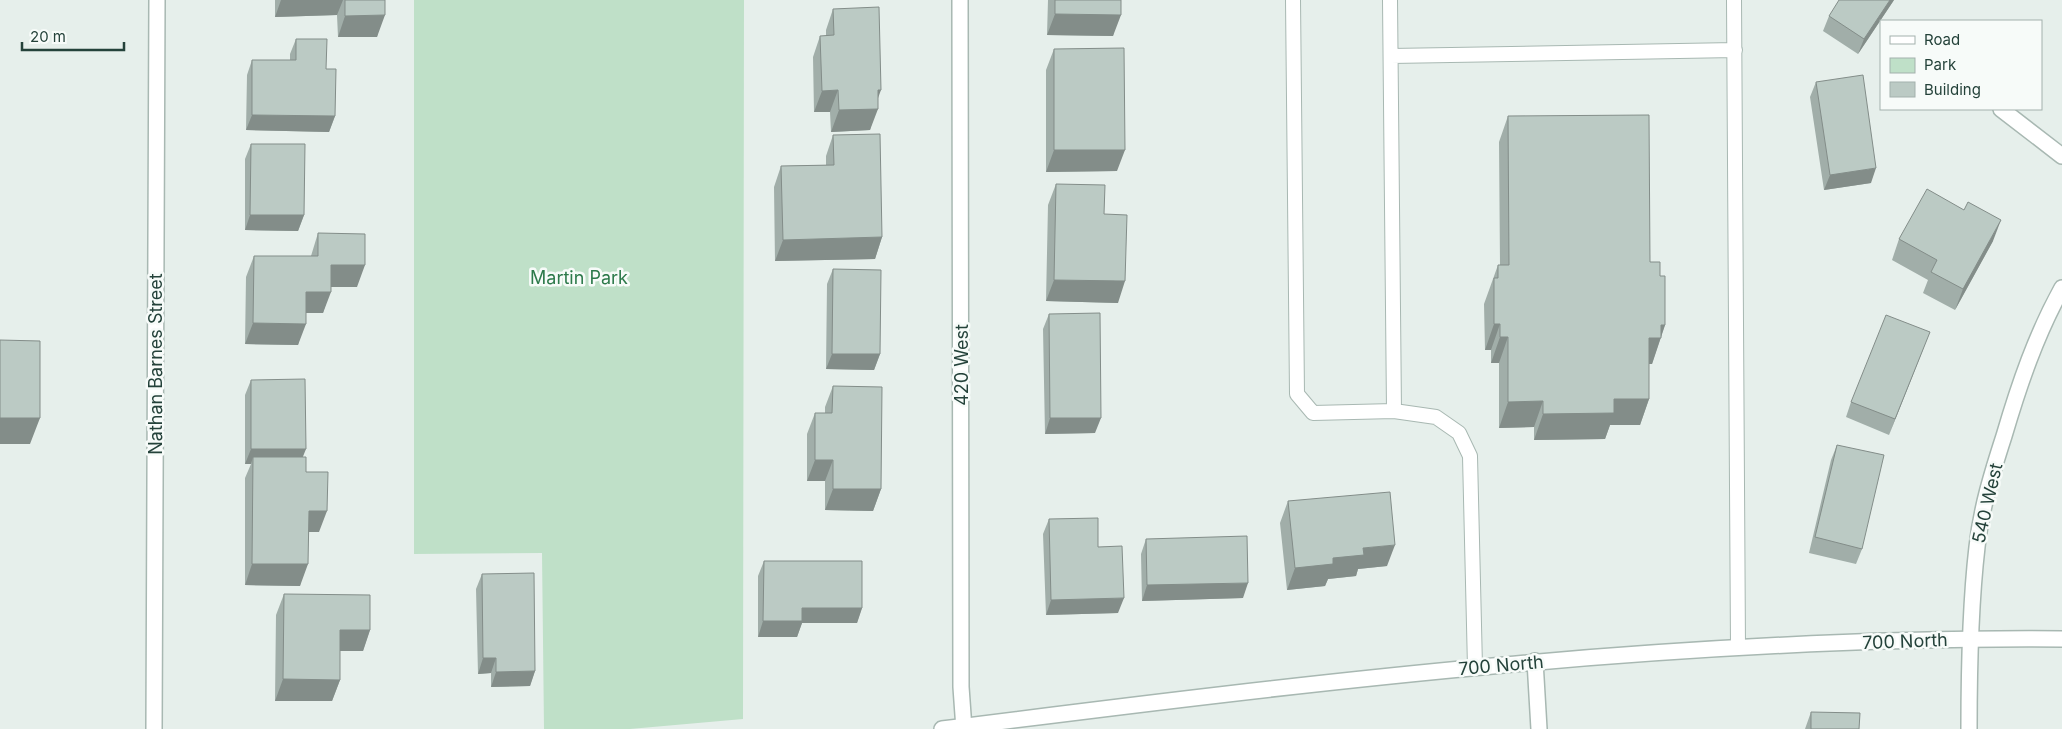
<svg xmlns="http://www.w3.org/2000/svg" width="2062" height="729" font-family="Inter,sans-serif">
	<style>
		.green { fill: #bfe0c8 }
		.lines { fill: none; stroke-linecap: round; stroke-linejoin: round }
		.service-casing { stroke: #a8b8b2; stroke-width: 16 }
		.minor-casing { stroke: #a8b8b2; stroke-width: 18 }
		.tertiary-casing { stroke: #a8b8b2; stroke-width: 18 }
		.service { stroke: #fff; stroke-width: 14 }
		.minor { stroke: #fff; stroke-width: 15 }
		.tertiary { stroke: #fff; stroke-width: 15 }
		.wall { fill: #a1aea9 }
		.shaded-wall { fill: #838d89 }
		.building { fill: #bbcac4; stroke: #838d89 }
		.labels { text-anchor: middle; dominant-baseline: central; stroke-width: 5; stroke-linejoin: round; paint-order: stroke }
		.park-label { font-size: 18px; fill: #2d7a4b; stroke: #f7fbf9 }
		.street-label { font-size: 18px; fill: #24423a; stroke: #f7fbf9 }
	</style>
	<rect width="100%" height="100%" fill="#e6efeb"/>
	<path class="green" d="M414 0H744L743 719 630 729H544L542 553 414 554Z"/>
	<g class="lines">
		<g class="service-casing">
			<path id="service" d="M1293 0 1297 394 1313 413 1394 411
				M1390 0 1394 411 1436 417 1459 433 1470 456 1475 667
				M1734 0 1738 647
				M1391 56 1735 50"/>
		</g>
		<g class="minor-casing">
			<path id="minor" d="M960 0 961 687 964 729
				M2001 109 2062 156
				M1535 661 1539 729
				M154 729 157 0
				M1969 729C1969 668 1970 607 1977 547 1981 509 1992 473 2004 436 2019 385 2036 335 2062 288"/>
		</g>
		<g class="tertiary-casing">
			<path id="tertiary" d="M942 729C1314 682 1687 636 2062 639"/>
		</g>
		<use href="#service" class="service"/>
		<use href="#minor" class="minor"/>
		<use href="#tertiary" class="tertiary"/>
	</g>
	<path class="wall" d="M275 0H385L377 37H338L337 15 275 17Z
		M1048 0H1121L1113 36 1047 35Z
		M1894 0 1858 54 1823 31 1829 16Z
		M833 9 878 100 870 130 831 132 830 112H814L813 57 820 36H826V30Z
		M296 39 326 69 335 116 329 132 246 130 247 75 252 60H290V54Z
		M1054 49 1117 171 1046 172V70Z
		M1816 82 1871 183 1824 190 1810 97Z
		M1508 116 1650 262 1660 276 1665 325 1652 364H1649V399L1640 425H1610L1605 439 1534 440V427L1499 428V363H1491V350H1485L1484 304 1498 265H1500L1499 142Z
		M833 135 882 237 875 259 775 261 774 187 781 166 826 165V156Z
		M251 144 304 215 298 231 245 230V159Z
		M1056 184 1104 214 1118 303 1046 301 1048 205Z
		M318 233 357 287H331L323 313H306L298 345 245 344 246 277 254 256H311Z
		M1899 239 1993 241 1955 310 1923 293 1928 280 1892 260Z
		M833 269 880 354 874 370 826 369 827 284Z
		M1049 314 1095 433 1045 434 1043 329Z
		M1924 347 1889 435 1846 417 1851 402Z
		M251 380 302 457 319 532H309L300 586 245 585V478L251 464H245V395Z
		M833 386 881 489 873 511 825 510V481H807V434L815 413H825V407Z
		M1837 445 1862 549 1856 564 1809 553 1831 460Z
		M1288 501 1387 566 1358 569 1356 576 1328 579 1325 586 1287 590 1280 523Z
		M1049 519 1098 547 1118 613 1046 615 1043 534Z
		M1146 539 1243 598 1142 601 1141 554Z
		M764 561 862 608 857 623H802L797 637H758V576Z
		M482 574 535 671 530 686 491 687V673L478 674 476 589Z
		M284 594 370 630 363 651H340V680L332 701H275L276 615Z
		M1811 712 1859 729H1805Z"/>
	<path class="shaded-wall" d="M281 0H343L337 15 275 17Z
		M1890 0H1894L1858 54 1864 39Z
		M1055 14 1121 15 1113 36 1047 35Z
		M385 15 377 37H338L345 16Z
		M838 90 830 112H814L822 91Z
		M878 90H881L874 109H878L870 130 831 132 839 110Z
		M252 115 335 116 329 132 246 130Z
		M1054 150H1125L1117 171 1046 172Z
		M1876 168 1871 183 1824 190 1830 175Z
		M250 215H304L298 231 245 230Z
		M2001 220 1993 241 1955 310 1963 289Z
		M882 237 875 259 775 261 783 240Z
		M331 265H365L357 287H323Z
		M1054 280 1125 281 1118 303 1046 301Z
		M306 292H331L323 313H298Z
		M253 323 306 324 298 345 245 344Z
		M1494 324H1500L1491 350H1485Z
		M1661 325H1665L1652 364H1639L1649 338Z
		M1930 332 1924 347 1889 435 1895 419Z
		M1500 337H1508L1499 363H1491Z
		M832 354H880L874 370 826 369Z
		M1614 399H1649L1640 425H1610L1605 439 1534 440 1543 414Z
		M1543 401 1534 427 1499 428 1508 402Z
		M0 418H40L30 444H0Z
		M1050 418H1101L1095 433 1045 434Z
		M251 449H306L300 464 253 457 251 464H245Z
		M815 460H833L825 481H807Z
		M833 489H881L873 511 825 510Z
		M309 511H327L319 532H301Z
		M1395 545 1387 566 1358 569 1356 576 1328 579 1325 586 1287 590 1295 568 1333 558 1363 548Z
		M252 564H308L300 586 245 585Z
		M1248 583 1243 598 1142 601 1147 585Z
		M1124 598 1118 613 1046 615 1051 600Z
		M802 608H862L857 623H802L797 637H758L763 621Z
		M340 630H370L363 651H332Z
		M483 658H496L491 673 478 674Z
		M535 671 530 686 491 687 496 672Z
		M283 679 340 680 332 701H275Z"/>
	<path class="building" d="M345 0H385V15L345 16Z
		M1055 0H1121V15L1055 14Z
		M1839 0H1890L1864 39 1829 16Z
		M879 7 881 90H878V109L839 110 838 90 822 91 820 36 834 35 833 9Z
		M296 39H327L326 69H336L335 116 252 115V60H296Z
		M1124 48 1125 150H1054V49Z
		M1863 75 1876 168 1830 175 1816 82Z
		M1649 115 1650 262H1660V276H1665V325H1661V338H1649V399H1614V413L1543 414V401L1508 402V337H1500V324H1494V278H1498V265H1509L1508 116Z
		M880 134 882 237 783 240 781 166 834 165 833 135Z
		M251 144H305L304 215H250Z
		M1056 184 1105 185 1104 214 1127 215 1125 281 1054 280Z
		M1927 189 1964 210 1968 202 2001 220 1963 289 1931 272 1937 260 1899 239Z
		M318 233 365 234V265H331V292H306V324L253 323 254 256H318Z
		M833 269 881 270 880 354H832Z
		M1100 313 1101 418H1050L1049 314Z
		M1886 315 1930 332 1895 419 1851 402Z
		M0 340 40 341V418H0Z
		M305 379 306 449H251V380Z
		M833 386 882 387 881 489H833V460H815V413H832Z
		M1837 445 1884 455 1862 549 1815 537Z
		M253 457H306V472H328L327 511H309L308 564H252Z
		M1390 492 1395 545 1363 548 1364 555 1333 558V564L1295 568 1288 501Z
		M1098 518V547L1122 546 1124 598 1051 600 1049 519Z
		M1247 536 1248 583 1147 585 1146 539Z
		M764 561H862V608H802V621H763Z
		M534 573 535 671 496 672V658H483L482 574Z
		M284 594 370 595V630H340V680L283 679Z
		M1811 712 1860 713 1859 729H1811Z"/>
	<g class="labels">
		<g class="park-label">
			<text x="579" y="277">Martin Park</text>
		</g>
		<g class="street-label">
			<text transform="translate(155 364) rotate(-90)">Nathan Barnes Street</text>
			<text transform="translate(961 365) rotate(-90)">420 West</text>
			<text transform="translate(1987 503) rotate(-77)">540 West</text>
			<text transform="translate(1905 641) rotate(-2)">700 North</text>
			<text transform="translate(1501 665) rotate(-5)">700 North</text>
		</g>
	</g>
	<rect x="1880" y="20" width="162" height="90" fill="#f7fbf9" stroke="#a3b1ad"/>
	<rect x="1890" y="36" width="25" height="8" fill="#ffffff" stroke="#a3b1ad"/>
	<text x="1924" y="45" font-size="15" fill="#24423a">Road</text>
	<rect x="1890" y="58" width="25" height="15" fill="#bfe0c8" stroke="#a3b1ad"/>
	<text x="1924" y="70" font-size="15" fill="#24423a">Park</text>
	<rect x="1890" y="82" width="25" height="15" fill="#bbcac4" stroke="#a3b1ad"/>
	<text x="1924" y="95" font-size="15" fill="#24423a">Building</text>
	<path d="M22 42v8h102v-8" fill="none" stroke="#24423a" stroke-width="2.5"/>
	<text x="30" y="42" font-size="15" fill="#24423a" stroke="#f7fbf9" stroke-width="4" paint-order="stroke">20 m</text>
</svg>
